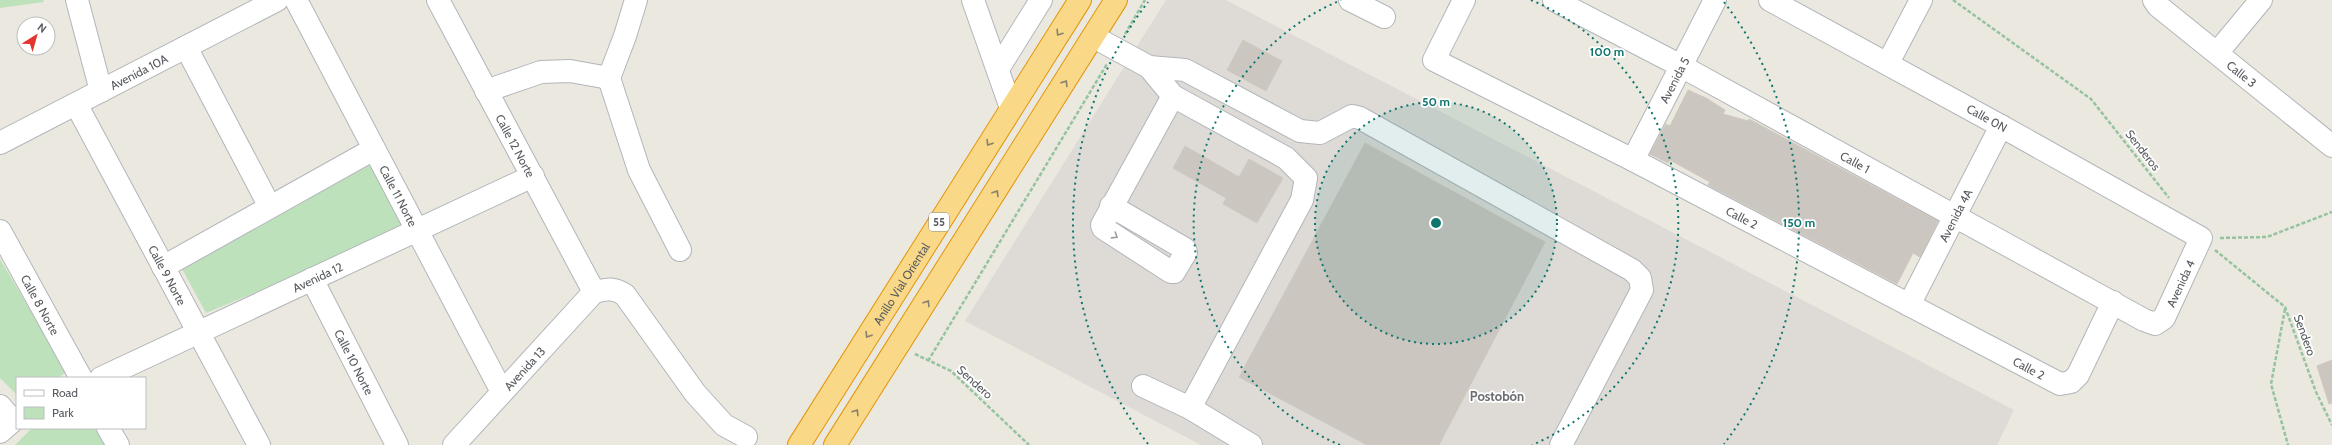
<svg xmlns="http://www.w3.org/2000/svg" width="2332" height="445" font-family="Cabin,sans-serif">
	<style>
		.industrial { fill: #dedbd7 }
		.green { fill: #bde2bb }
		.building { fill: #cbc6c0; stroke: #cfc9be }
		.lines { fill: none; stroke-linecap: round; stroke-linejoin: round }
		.minor-casing { stroke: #b2b6ba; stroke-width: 24 }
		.highway-casing { stroke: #e39607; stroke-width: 24 }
		.path { stroke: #95c3a0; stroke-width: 2.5; stroke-dasharray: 4 2; stroke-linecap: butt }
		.minor { stroke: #fff; stroke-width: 22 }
		.highway { stroke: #f9d888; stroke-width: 22 }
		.oneway { stroke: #88816c }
		.oneway2 { stroke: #9b9da0 }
		.ring { fill: none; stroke: #0f766e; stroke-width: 2; stroke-dasharray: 2 4 }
		.labels { text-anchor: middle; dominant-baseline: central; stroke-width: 3.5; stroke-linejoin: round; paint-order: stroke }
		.shield { fill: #fff; stroke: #8a8d90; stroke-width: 1 }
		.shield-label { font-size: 11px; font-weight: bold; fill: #585c60 }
		.street-label { font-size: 12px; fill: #585c60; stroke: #fff }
		.neighbourhood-label { font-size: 13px; font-weight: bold; fill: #696e72; stroke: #fff }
		.centre { fill: #0f766e; stroke: #fff; stroke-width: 2 }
		.ring-label { font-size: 12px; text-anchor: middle; font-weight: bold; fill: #0f766e; stroke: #fff; stroke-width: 3.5; stroke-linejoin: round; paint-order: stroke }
	</style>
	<rect width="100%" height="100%" fill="#ebe8df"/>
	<path class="industrial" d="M1166 0H1226L2014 410 1997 445H1201L965 321Z"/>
	<path class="green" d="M0 0H43L44 2 0 8Z
		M370 165 407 230 206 313 182 269Z
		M0 259 67 372 57 378H17V395L0 378Z
		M32 428H95L105 445H15Z"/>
	<path class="building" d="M1243 40 1282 61 1266 91 1227 70Z
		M1688 90 1706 98 1725 110 1723 114 1748 121 1749 119 1938 221 1920 257 1913 253 1897 284 1708 185 1710 182 1670 160 1668 163 1650 154 1666 124 1670 126Z
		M1365 143 1545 242 1439 445H1367L1239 377Z
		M1185 146 1239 177 1249 159 1283 178 1257 223 1223 204 1226 198 1173 168Z
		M2332 360V403L2329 404 2317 366Z"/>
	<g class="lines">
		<g class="minor-casing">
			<g id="minor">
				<path d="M77 0 101 91"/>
				<path id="s1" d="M296 0 502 392"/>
				<path id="s2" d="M438 0 594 292"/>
				<path d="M636 0 625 36 609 78 639 170 680 250"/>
				<path d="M973 0 1011 108"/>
				<path d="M1350 0 1384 17"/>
				<path id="s3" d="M1464 0 1434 60 1633 160 2060 384 2071 382 2078 375 2113 302"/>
				<path id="s4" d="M1554 0 1681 66 2144 320 2155 324 2164 318 2201 238 2001 126 1770 0"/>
				<path id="s5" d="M2154 0 2158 6 2332 146"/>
				<path d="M1094 37 1149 67 1173 96 1286 158 1306 178 1302 200 1190 408"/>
				<path d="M186 47 270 207"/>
				<path d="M2217 53 2261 0"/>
				<path d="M1888 63 1921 0"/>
				<path d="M1149 67 1185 70 1300 131 1320 133 1352 116 1360 118 1632 270 1640 278 1642 290 1561 445"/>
				<path d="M998 69 1041 0"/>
				<path d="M486 91 541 72 570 71 609 78"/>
				<path id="s6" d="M76 104 259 445"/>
				<path id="s7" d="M0 143 277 0"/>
				<path id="s8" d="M1633 160 1715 0"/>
				<path d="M1111 206 1185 249 1186 252 1174 272H1171L1103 228 1102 225 1173 96"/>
				<path id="s9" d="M0 231 81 378"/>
				<path d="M163 267 374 149"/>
				<path id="s10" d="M312 279 397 445"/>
				<path d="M594 292C607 289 614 287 625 295L695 393 724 425 746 437"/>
				<path id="s11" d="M1909 305 2001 126"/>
				<path id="s12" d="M101 378 533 176"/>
				<path d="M1143 386 1190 408 1251 445"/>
				<path d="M0 406 12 420"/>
				<path d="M108 428 118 445"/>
				<path d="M0 432 17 417"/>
				<path id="s13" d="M454 445 594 292"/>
			</g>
		</g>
		<g class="highway-casing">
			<g id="highway">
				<path id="s14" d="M799 445 1080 0"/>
				<path d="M835 445 1116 0"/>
			</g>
		</g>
		<path class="path" d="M1953 0 2091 99 2169 198
			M1125 34 1145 0
			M2220 238 2267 237 2332 212
			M2215 250 2285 307 2316 392 2332 425
			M2285 309 2271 384 2288 445
			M915 354 951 371 1029 445
			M928 361 1107 64"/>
		<use href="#minor" class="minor"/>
		<use href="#highway" class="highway"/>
	</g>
	<defs><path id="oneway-chevron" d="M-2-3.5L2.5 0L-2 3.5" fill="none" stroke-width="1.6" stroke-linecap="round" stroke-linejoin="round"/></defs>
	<g class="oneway">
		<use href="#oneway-chevron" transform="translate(1059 33) rotate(123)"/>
		<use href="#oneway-chevron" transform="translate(1065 83) rotate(-58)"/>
		<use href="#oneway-chevron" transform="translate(989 143) rotate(122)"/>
		<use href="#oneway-chevron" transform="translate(996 193) rotate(-58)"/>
		<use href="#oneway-chevron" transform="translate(927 303) rotate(-58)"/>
		<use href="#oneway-chevron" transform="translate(868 335) rotate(122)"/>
		<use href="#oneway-chevron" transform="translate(856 412) rotate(-57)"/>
	</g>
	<use class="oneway2" href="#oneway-chevron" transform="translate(1115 236) rotate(32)"/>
	<circle cx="1436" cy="223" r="121" fill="#0f766e" fill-opacity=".12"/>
	<g class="ring">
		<circle cx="1436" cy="223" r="121"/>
		<path d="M1340 445A242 242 0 0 1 1341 0M1531 0A242 242 0 0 1 1532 445"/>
		<path d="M1148 444A363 363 0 0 1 1148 2M1724 2A363 363 0 0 1 1724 444"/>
	</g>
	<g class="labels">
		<rect class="shield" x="929" y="213" width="20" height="18" rx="3"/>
		<g class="shield-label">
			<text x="939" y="222">55</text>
		</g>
		<g class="street-label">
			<text stroke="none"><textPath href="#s7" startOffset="156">Avenida 10A</textPath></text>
			<text stroke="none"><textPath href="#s5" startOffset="115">Calle 3</textPath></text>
			<text stroke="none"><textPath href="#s8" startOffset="90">Avenida 5</textPath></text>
			<text transform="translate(1987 118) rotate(29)">Calle 0N</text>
			<text stroke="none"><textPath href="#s2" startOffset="165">Calle 12 Norte</textPath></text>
			<text transform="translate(2143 150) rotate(52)">Senderos</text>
			<text stroke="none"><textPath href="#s4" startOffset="342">Calle 1</textPath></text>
			<text stroke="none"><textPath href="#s1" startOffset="221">Calle 11 Norte</textPath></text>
			<text stroke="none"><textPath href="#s11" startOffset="101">Avenida 4A</textPath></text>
			<text stroke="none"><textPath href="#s3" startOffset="413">Calle 2</textPath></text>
			<text stroke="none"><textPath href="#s6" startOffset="194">Calle 9 Norte</textPath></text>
			<text stroke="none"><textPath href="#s12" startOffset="239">Avenida 12</textPath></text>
			<text stroke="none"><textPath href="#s14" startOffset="191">Anillo Vial Oriental</textPath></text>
			<text stroke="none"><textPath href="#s4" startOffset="732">Avenida 4</textPath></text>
			<text stroke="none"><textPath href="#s9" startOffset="84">Calle 8 Norte</textPath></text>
			<text transform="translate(2305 335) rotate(70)">Sendero</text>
			<text stroke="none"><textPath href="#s10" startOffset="93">Calle 10 Norte</textPath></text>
			<text stroke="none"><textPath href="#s13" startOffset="104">Avenida 13</textPath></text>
			<text stroke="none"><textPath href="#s3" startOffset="737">Calle 2</textPath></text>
			<text transform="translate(975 382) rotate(42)">Sendero</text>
		</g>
		<g class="neighbourhood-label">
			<text x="1497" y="396">Postobón</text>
		</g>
	</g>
	<circle cx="1436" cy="223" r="6" class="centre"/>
	<g class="ring-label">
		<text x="1607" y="56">100 m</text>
		<text x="1436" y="106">50 m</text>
		<text x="1799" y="227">150 m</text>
	</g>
	<rect x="16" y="377" width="130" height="52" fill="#ffffff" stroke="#bcbebf"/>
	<rect x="24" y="390" width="20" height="6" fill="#ffffff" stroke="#bcbebf"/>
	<text x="52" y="397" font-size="12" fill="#585c60">Road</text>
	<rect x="24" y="407" width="20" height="12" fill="#bde2bb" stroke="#bcbebf"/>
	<text x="52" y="417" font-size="12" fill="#585c60">Park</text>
	<g transform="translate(36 36) rotate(37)"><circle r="19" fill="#ffffff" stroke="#bcbebf"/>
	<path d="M0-3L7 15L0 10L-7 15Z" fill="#e3352d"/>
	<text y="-6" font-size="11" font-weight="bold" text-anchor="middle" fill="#585c60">N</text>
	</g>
</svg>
